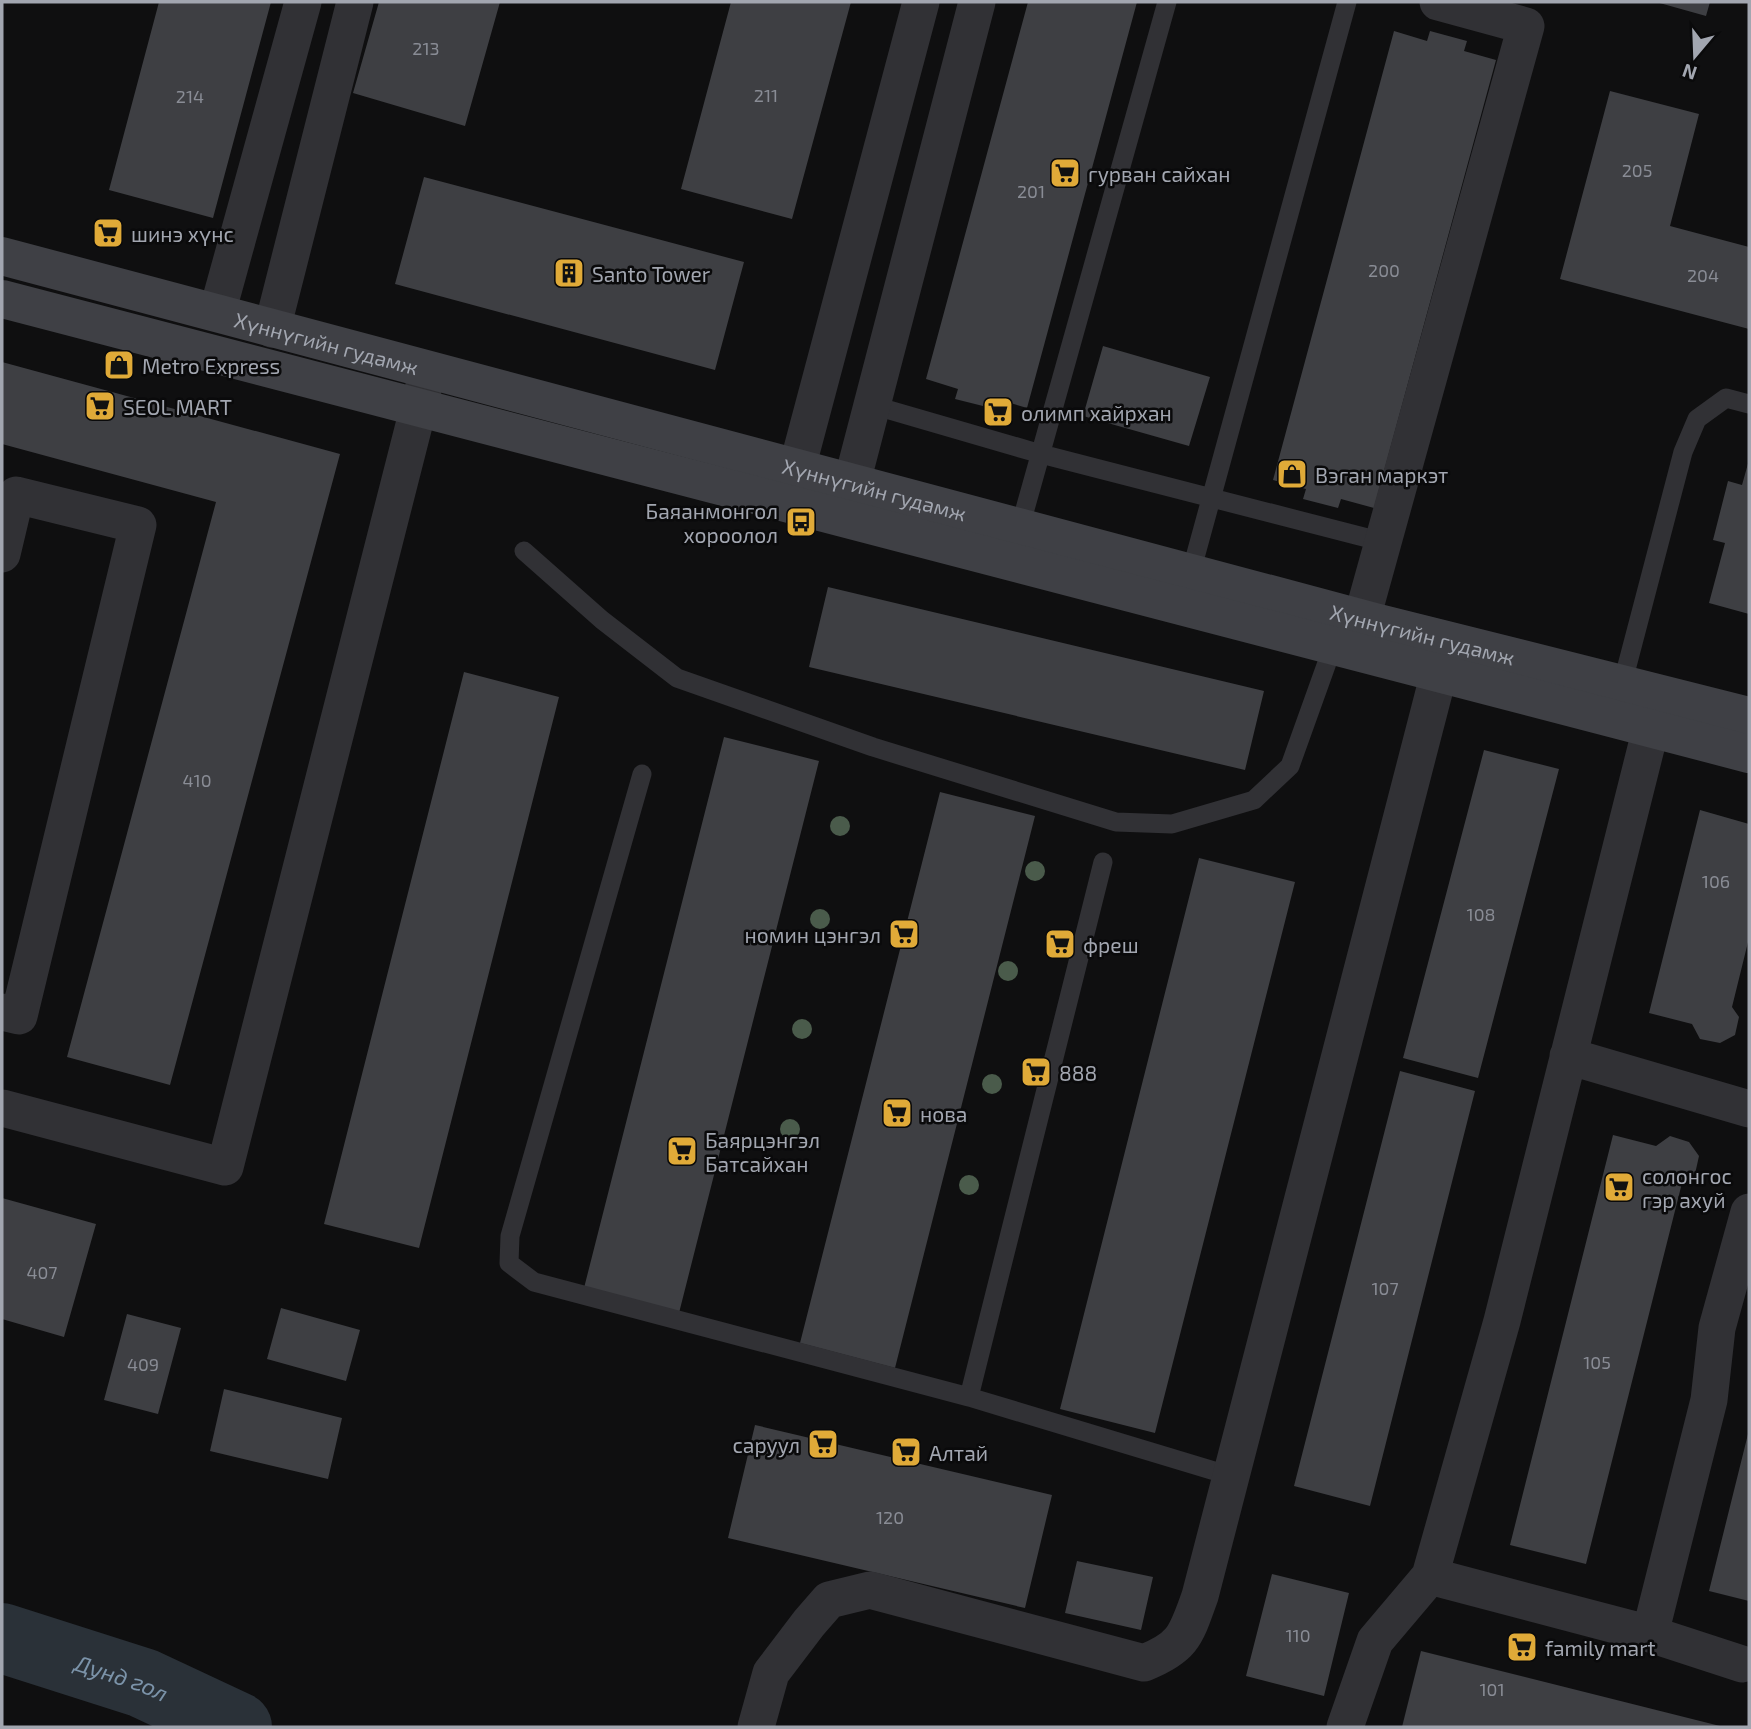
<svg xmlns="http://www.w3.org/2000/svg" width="1751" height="1729" font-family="'Exo 2',sans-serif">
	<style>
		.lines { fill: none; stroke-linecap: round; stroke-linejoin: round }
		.river { stroke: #2a3138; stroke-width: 70 }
		.building { fill: #3e3f43 }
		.lane { stroke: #313135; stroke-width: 19 }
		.street { stroke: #313135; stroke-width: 37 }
		.secondary { stroke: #3f4045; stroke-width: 38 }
		.tree { fill: #4a5b4b }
		.labels { text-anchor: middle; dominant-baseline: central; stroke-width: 5; stroke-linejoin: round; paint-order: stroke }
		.number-label { font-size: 18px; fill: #898c95 }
		.poi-label { font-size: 21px; fill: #a2a6b0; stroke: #0a0a0b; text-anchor: start }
		.street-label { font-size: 21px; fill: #a2a6b0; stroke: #0a0a0b }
		.water-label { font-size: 23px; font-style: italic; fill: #7b93a9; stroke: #0a0a0b }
	</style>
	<rect width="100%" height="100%" fill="#0f0f10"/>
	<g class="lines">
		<path class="river" id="s1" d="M2 1638 143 1683 237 1727"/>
	</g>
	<path class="building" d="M159 2H271L213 218 109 190Z
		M379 2H500L465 126 353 93Z
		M731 2H851L792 219 681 189Z
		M1028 2H1137L1027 408 994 398 991 408 955 399 958 389 926 379Z
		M1656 2H1710L1706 16Z
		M1394 31 1427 41 1430 31 1467 41 1464 51 1496 60 1374 508 1341 499 1338 508 1303 499 1306 489 1273 480Z
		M1610 91 1699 114 1670 226 1749 247V329L1560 279Z
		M424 177 744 262 715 370 395 284Z
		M1103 346 1210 377 1189 446 1083 416Z
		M2 362 340 454 170 1085 67 1057 216 502 2 444Z
		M1749 460V614L1709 603 1725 543 1713 540 1728 481 1742 485Z
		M828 587 1264 691 1245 770 809 667Z
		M464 672 559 697 419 1248 324 1224Z
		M724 737 819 761 679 1313 584 1288Z
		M1484 750 1559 769 1478 1078 1403 1058Z
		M940 792 1035 816 895 1368 800 1343Z
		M1700 810 1749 824V938L1732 1007 1739 1017 1735 1035 1720 1043 1700 1039 1692 1024 1649 1013Z
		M1199 858 1295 882 1155 1433 1060 1409Z
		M1400 1071 1475 1091 1370 1506 1294 1486Z
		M1613 1135 1656 1146 1670 1136 1689 1142 1699 1156 1695 1174 1683 1179 1586 1564 1510 1545Z
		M2 1198 96 1224 64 1337 2 1319Z
		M281 1308 360 1330 346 1381 267 1359Z
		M127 1314 181 1328 158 1414 104 1400Z
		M224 1389 342 1418 328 1479 210 1451Z
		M755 1425 1052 1495 1025 1608 728 1538Z
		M1748 1434H1749V1601L1709 1591Z
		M1077 1561 1153 1577 1141 1630 1065 1613Z
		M1272 1574 1349 1593 1324 1696 1246 1676Z
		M1421 1651 1720 1726V1727H1402Z"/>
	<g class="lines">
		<path class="lane" d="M872 405 1041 454 1383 542
			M1020 527 1167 2
			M524 551 602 620 677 678 873 747 1116 822 1172 824 1254 800 1290 766 1333 646
			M1191 572 1347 2
			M1622 685 1683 452 1697 419 1726 398 1749 404
			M642 774 510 1236 509 1263 534 1282 969 1397 1231 1476
			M969 1397 1103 862"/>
		<path class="street" d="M217 313 303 2
			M272 329 355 2
			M797 468 921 2
			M852 482 977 2
			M2 554 16 495 138 525 19 1016 2 1012
			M1362 618 1526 26 1438 2
			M1568 1056 1749 1109
			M2 1108 225 1167 426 378
			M1430 1576 1650 1634 1742 1664
			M1650 1634 1709 1400 1717 1328 1749 1212
			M756 1727 771 1673 809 1623 829 1600 870 1590 1144 1663C1184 1647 1186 1635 1200 1596L1439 673
			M1345 1727 1375 1641 1430 1576 1502 1321 1651 728"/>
		<g class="secondary">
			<path id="s2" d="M2 256 1375 622 1749 716"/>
			<path d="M2 299 1749 754"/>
		</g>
	</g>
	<g class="tree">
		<circle cx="840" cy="826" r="10"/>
		<circle cx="1035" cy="871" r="10"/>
		<circle cx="820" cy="919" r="10"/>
		<circle cx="1008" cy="971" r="10"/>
		<circle cx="802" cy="1029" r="10"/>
		<circle cx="992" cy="1084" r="10"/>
		<circle cx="790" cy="1129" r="10"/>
		<circle cx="969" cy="1185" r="10"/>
	</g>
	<defs>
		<g id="supermarket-square" transform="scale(1.575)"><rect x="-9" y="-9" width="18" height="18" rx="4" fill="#e0aa38" stroke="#0a0a0b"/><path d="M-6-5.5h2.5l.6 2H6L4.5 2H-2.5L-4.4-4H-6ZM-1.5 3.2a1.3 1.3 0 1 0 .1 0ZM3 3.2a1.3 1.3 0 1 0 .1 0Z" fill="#111"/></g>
		<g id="building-square" transform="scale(1.575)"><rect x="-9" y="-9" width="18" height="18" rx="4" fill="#e0aa38" stroke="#0a0a0b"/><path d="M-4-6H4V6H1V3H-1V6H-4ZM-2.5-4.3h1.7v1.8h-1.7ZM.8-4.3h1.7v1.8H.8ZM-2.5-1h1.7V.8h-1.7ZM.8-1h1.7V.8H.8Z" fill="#111"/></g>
		<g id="shop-square" transform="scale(1.575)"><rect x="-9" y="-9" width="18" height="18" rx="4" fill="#e0aa38" stroke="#0a0a0b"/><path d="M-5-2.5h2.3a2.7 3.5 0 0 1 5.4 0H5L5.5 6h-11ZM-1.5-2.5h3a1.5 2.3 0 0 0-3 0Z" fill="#111"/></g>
		<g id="bus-square" transform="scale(1.575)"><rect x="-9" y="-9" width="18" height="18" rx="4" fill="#e0aa38" stroke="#0a0a0b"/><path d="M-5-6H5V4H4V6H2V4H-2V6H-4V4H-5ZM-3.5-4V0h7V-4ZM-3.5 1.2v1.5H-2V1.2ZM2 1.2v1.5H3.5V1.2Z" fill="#111"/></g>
	</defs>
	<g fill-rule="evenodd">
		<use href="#supermarket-square" x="1065" y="173"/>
		<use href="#supermarket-square" x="108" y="233"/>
		<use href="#building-square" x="569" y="273"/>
		<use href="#shop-square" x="119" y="365"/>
		<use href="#supermarket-square" x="100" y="406"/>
		<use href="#supermarket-square" x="998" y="412"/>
		<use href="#shop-square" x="1292" y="474"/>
		<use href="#bus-square" x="801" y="522"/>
		<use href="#supermarket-square" x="904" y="934"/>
		<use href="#supermarket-square" x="1060" y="944"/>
		<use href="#supermarket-square" x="1036" y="1072"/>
		<use href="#supermarket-square" x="897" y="1113"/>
		<use href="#supermarket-square" x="682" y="1151"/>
		<use href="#supermarket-square" x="1619" y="1187"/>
		<use href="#supermarket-square" x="823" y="1444"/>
		<use href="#supermarket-square" x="906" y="1452"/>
		<use href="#supermarket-square" x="1522" y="1647"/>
	</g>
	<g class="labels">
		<g class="number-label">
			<text x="426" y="48">213</text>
			<text x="766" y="95">211</text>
			<text x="190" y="96">214</text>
			<text x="1637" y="170">205</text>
			<text x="1031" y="191">201</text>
			<text x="1384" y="270">200</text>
			<text x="1703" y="275">204</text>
			<text x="197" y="780">410</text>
			<text x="1716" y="881">106</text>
			<text x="1481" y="914">108</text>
			<text x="42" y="1272">407</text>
			<text x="1385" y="1288">107</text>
			<text x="1597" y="1362">105</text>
			<text x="143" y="1364">409</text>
			<text x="890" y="1517">120</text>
			<text x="1298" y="1635">110</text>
			<text x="1492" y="1689">101</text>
		</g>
		<g class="poi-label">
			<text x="1088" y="173">гурван сайхан</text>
			<text x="131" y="233">шинэ хүнс</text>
			<text x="592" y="273">Santo Tower</text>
			<text x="142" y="365">Metro Express</text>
			<text x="123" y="406">SEOL MART</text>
			<text x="1021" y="412">олимп хайрхан</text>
			<text x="1315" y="474">Вэган маркэт</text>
			<text x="778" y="510" text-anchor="end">Баяанмонгол<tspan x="778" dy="24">хороолол</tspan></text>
			<text x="881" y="934" text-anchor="end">номин цэнгэл</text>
			<text x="1083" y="944">фреш</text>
			<text x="1059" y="1072">888</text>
			<text x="920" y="1113">нова</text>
			<text x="705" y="1139">Баярцэнгэл<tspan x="705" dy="24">Батсайхан</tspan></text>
			<text x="1642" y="1175">солонгос<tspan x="1642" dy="24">гэр ахуй</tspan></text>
			<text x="800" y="1444" text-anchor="end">саруул</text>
			<text x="929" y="1452">Алтай</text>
			<text x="1545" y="1647">family mart</text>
		</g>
		<g class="street-label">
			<text stroke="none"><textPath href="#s2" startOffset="336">Хүннүгийн гудамж</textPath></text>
			<text stroke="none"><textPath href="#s2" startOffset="903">Хүннүгийн гудамж</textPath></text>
			<text stroke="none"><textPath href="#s2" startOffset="1470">Хүннүгийн гудамж</textPath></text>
		</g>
		<g class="water-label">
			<text stroke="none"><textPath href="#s1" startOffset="126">Дунд гол</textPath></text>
		</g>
	</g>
	<rect width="1751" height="1729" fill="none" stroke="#a2a6b0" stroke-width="7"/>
	<g transform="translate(1695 56) rotate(199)" stroke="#0a0a0b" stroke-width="5" paint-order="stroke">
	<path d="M0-5L12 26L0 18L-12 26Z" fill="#a2a6b0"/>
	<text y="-10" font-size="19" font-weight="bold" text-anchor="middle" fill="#a2a6b0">N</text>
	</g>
</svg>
